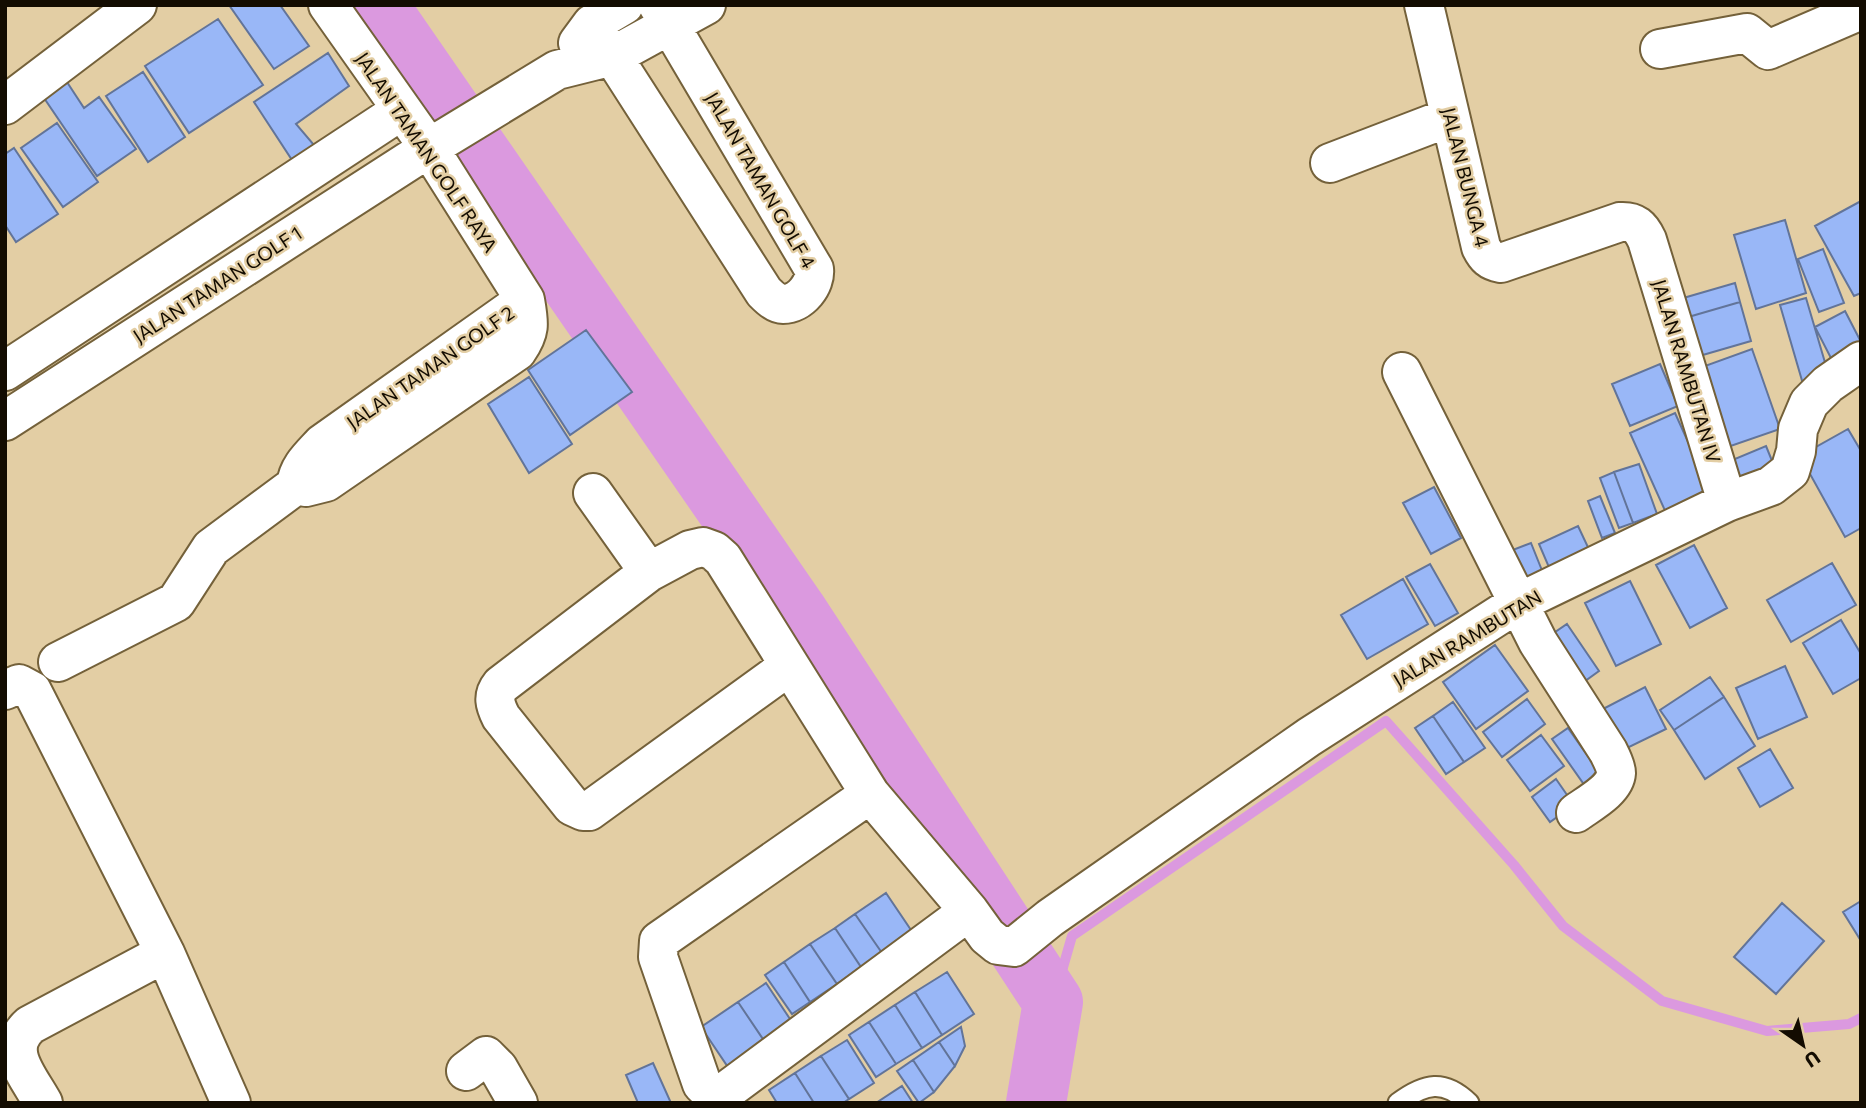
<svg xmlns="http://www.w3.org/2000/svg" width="1866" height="1108" font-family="Commissioner,sans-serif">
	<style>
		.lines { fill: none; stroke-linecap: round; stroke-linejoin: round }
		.stream { stroke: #db99df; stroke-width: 10 }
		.river { stroke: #db99df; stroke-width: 60 }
		.building { fill: #99b7f7; stroke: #627499; stroke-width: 2 }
		.lane-casing { stroke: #74613a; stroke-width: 23 }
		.street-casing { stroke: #74613a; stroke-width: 42 }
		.lane { stroke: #fff; stroke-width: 19 }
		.street { stroke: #fff; stroke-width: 38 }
		.labels { text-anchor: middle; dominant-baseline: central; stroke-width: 5; stroke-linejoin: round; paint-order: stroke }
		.street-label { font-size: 19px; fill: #130c01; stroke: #e3cea4 }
	</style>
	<rect width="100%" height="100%" fill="#e3cea4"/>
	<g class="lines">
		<path class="stream" d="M1053 1002 1072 936 1386 721 1514 865 1563 926 1662 1001 1767 1031 1849 1024 1861 1018"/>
		<path class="river" d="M378 5 797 611 1053 1002 1036 1103"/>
	</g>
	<path class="building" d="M229 5H280L309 46 274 69Z
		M218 19 263 85 189 133 145 66Z
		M328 53 349 86 296 124 314 145 292 160 254 102Z
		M143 72 185 137 148 162 106 96Z
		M65 79 84 108 99 97 136 149 97 176 42 95Z
		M57 123 98 182 63 207 21 148Z
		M14 148 58 214 16 242 5 225V154Z
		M1861 201V293L1854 296 1815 226Z
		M1785 220 1806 293 1756 309 1734 235Z
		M1823 249 1844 303 1819 312 1798 259Z
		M1735 283 1740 302 1678 320 1673 301Z
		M1806 298 1829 376 1803 384 1780 305Z
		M1740 302 1751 341 1689 359 1678 320Z
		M1845 311 1861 342 1833 362 1815 327Z
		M586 330 632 392 570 435 528 370Z
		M1752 349 1780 429 1719 450 1691 371Z
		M1660 364 1678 406 1630 426 1612 384Z
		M529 377 572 444 529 473 488 404Z
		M1675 413 1712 495 1667 515 1630 433Z
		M1848 429 1861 451V528L1845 537 1800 456Z
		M1766 446 1779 478 1730 497 1718 466Z
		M1639 464 1657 514 1633 523 1614 472Z
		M1614 472 1633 523 1619 528 1600 478Z
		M1434 487 1461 538 1431 554 1403 503Z
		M1600 496 1615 533 1602 538 1588 501Z
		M1578 526 1594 560 1554 579 1539 544Z
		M1531 543 1547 583 1527 591 1510 551Z
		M1694 545 1727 608 1690 628 1656 565Z
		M1832 563 1856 605 1791 642 1767 600Z
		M1430 564 1458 613 1435 626 1406 577Z
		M1403 579 1428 624 1367 659 1341 615Z
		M1630 581 1661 644 1616 666 1585 603Z
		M1841 620 1861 654V678L1833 694 1803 643Z
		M1567 624 1599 671 1574 689 1542 641Z
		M1495 645 1528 691 1476 729 1443 682Z
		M1785 666 1807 717 1758 739 1736 688Z
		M1710 677 1724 697 1674 730 1660 710Z
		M1645 687 1666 729 1623 750 1603 709Z
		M1724 697 1755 746 1705 779 1674 730Z
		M1527 699 1545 724 1502 757 1483 732Z
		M1453 702 1485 748 1464 762 1433 716Z
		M1433 716 1464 762 1446 774 1415 728Z
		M1568 728 1606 782 1590 793 1552 739Z
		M1541 735 1564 766 1530 791 1507 760Z
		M1770 749 1793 788 1760 807 1738 768Z
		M1556 779 1574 805 1550 822 1532 797Z
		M886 893 913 933 882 953 855 914Z
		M1861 901V941L1843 912Z
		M1782 903 1824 941 1776 994 1734 957Z
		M855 914 882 953 861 967 835 928Z
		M835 928 861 967 837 984 810 944Z
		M810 944 837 984 810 1002 784 962Z
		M784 962 810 1002 792 1014 765 975Z
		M947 972 974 1014 942 1035 915 992Z
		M766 983 800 1034 773 1054 738 1002Z
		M915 992 942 1035 922 1048 895 1005Z
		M738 1002 773 1054 736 1079 701 1027Z
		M895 1005 922 1048 896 1064 869 1022Z
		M869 1022 896 1064 876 1077 849 1035Z
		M961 1027 965 1046 955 1066 939 1042Z
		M847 1040 874 1083 849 1099 821 1056Z
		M939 1042 955 1066 934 1092 913 1060Z
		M821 1056 849 1099 843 1103H814L795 1073Z
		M913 1060 934 1092 919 1103 897 1071Z
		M653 1063 671 1103H638L626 1075Z
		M795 1073 814 1103H777L769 1090Z
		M902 1086 913 1103H876Z"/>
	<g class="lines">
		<g class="lane-casing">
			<path id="lane" d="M1398 1103C1425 1083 1444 1079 1469 1103"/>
		</g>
		<g class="street-casing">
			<path id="street" d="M328 5 429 148 525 300
				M1424 5 1481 247C1486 257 1490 261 1501 263L1620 222C1635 221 1641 227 1647 240L1727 502
				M592 24 764 292C769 297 776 304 783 304 801 304 816 284 814 269L658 5
				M578 43 592 24 624 5
				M1660 49 1747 33 1768 50 1861 10
				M5 105 137 5
				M1330 163 1450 117
				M5 371 402 110
				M1402 372 1538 642 1608 751C1611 757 1616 766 1616 773 1615 790 1588 804 1576 813
				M5 421 429 148 557 70 613 56 706 5
				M593 493 649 572
				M58 662 176 602 211 548 296 485C298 467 311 456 322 444L525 300C529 323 531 331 517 351L326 482 306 487 296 485
				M789 666 589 811H583L572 806 501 717C495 705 492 696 501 685L649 572 690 550 703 547 714 551 723 559 870 794 969 911 987 936 998 945 1014 947 1050 918 1309 737 1518 603 1727 502 1771 486 1790 471 1796 451 1798 429 1809 403 1828 384 1861 361
				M5 690 19 684 32 691 165 953 231 1103
				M870 794 659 941 658 957 702 1084 711 1093 722 1094 969 911
				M466 1071 486 1056 498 1068 518 1103
				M43 1103C29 1077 2 1050 30 1025L165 953"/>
		</g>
		<use href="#lane" class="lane"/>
		<use href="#street" class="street"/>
	</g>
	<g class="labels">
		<g class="street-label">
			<text transform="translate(427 152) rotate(56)">JALAN TAMAN GOLF RAYA</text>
			<text transform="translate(1466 177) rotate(76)">JALAN BUNGA 4</text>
			<text transform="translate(761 180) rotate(60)">JALAN TAMAN GOLF 4</text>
			<text transform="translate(217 284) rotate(-33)">JALAN TAMAN GOLF 1</text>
			<text transform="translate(430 367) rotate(-35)">JALAN TAMAN GOLF 2</text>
			<text transform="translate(1687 371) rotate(73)">JALAN RAMBUTAN IV</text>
			<text transform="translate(1467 638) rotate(-31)">JALAN RAMBUTAN</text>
		</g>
	</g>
	<rect width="1866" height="1108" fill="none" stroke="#130c01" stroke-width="14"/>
	<g transform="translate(1803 1045) rotate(146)" stroke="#e3cea4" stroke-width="5" paint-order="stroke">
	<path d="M0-5L12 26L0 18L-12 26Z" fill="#130c01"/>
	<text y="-10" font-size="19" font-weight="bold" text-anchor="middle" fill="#130c01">U</text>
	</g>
</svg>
